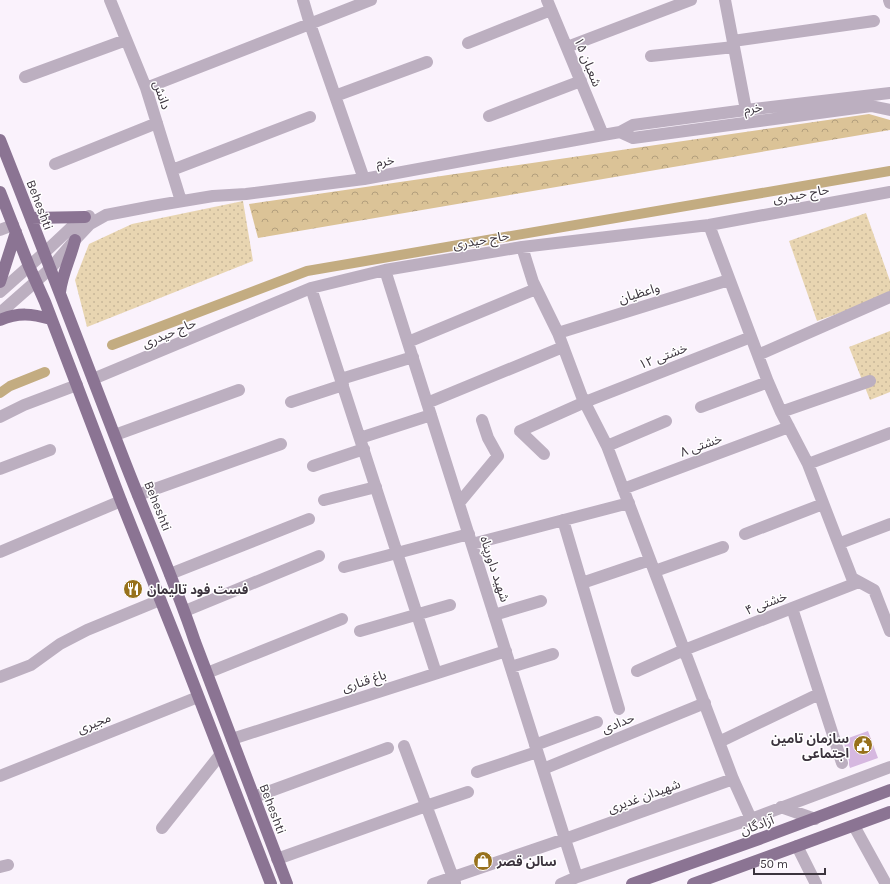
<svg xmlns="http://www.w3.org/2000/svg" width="890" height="884" font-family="Karla,'Noto Sans Arabic',sans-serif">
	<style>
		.green { fill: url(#green-dots) }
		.forest { fill: url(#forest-crowns) }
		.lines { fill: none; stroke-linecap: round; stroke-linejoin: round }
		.canal { stroke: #c3ac81; stroke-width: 10 }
		.building { fill: #d6b8e0 }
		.minor { stroke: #bcafc0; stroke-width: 12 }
		.major { stroke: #8b7493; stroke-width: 12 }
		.labels { text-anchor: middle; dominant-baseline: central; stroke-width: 3; stroke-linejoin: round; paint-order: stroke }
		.street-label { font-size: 13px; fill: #3c343e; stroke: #fff }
		.poi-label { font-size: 13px; font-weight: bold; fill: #3c343e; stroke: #fff; text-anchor: start }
	</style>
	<defs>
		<pattern id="green-dots" width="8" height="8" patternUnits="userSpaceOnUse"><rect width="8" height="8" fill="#e8d5b1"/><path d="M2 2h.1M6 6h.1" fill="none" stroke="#c8b799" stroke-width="1.8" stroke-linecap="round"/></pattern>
		<pattern id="forest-crowns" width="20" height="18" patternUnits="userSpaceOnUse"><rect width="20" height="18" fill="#dbc397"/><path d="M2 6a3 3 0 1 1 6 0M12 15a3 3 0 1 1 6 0" fill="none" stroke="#b39f7d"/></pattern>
	</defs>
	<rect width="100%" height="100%" fill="#faf2fc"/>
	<path class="green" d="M243 201 253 261 87 327 75 280 89 244 132 224Z
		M866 213 890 281V295L817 321 789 241Z
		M890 331V392L870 400 849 347Z"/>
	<path class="forest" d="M869 114 890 120V130L258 238 249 204Z"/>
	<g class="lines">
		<path class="canal" d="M112 345 307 271 890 171
			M0 393 10 386 45 372"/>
	</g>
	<path class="building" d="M868 731 878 758 850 768 849 765V761L843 740Z"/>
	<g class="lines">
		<path class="minor" d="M110 0 146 88 181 201
			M303 0 310 24 364 179
			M547 0 603 135
			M725 0 746 110
			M889 0 890 3
			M733 41 874 21
			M468 43 551 10
			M567 47 691 0
			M651 56 734 47
			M25 77 126 40
			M146 88 371 0
			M335 96 427 62
			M489 116 581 81
			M620 132 633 138 871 106 890 110
			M55 164 157 123
			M172 170 310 117
			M709 225 768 382 781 412
			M0 230 13 225
			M522 247 533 282 558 333 582 397 607 446 733 779 751 819
			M385 270 577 877
			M311 288 436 673
			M0 292 44 253 77 222 89 216
			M0 313 50 269 75 240 90 224 106 215 153 206 213 196 246 194 364 179 603 135 620 132 633 125 746 110 890 93
			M558 333 729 280
			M408 342 536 289
			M758 355 890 297
			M93 379 311 288 385 270 522 247 709 225 890 192
			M341 379 413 357
			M291 402 343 385
			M427 403 563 347
			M701 407 768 382
			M0 417 24 405 77 385
			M115 435 239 390
			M360 438 431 415
			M607 446 666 421
			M544 454 520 431 585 402 751 337
			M808 464 890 433
			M313 466 364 449
			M0 469 50 450
			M623 489 789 427
			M138 495 281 444
			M324 500 376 487
			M459 503 498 456 488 438 482 420
			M563 520 619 709
			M890 524 843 542H838L852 578 874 590 890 631
			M745 534 823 504
			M838 542 808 464 781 412 870 381
			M472 544 629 503
			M0 552 121 501
			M344 567 469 534
			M655 571 723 547
			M170 574 309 519
			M582 583 650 560
			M792 608 842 763
			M185 611 319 556
			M494 615 541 601
			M360 631 450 605
			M511 667 553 654
			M637 671 684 650 859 582
			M207 673 342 619
			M0 677 31 665 60 644 87 630 160 600
			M232 739 506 651
			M719 742 819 694
			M535 745 597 722
			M404 746 455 883
			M543 769 705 703
			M477 772 537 752
			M0 776 198 697
			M254 797 388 748
			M781 807 815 819
			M854 826 886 884
			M162 828 220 755
			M797 846 816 884
			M277 859 426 806 468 792
			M0 867 8 865
			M433 884 565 839 733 779
			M561 884 577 877 751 819 890 767"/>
		<path class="major" d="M0 140C43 248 84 357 126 465 149 524 175 582 195 642L287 884
			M0 192 29 266 45 302 121 501 180 649 271 884
			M31 218 85 217
			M0 282 16 232
			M60 292C62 274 71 257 75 240
			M0 320C19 312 32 314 51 319
			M632 884 759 839 890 790
			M693 884 890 812"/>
	</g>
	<defs>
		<g id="restaurant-disc" transform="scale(1)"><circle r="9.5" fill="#97711b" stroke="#fff"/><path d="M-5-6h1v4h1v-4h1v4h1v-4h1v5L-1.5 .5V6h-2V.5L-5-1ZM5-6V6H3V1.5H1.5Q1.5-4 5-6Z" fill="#fff"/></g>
		<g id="civic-disc" transform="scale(1)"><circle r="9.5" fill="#97711b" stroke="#fff"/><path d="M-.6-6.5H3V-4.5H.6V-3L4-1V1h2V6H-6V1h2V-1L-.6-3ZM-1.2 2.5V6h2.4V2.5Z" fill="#fff"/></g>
		<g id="shop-disc" transform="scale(1)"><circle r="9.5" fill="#97711b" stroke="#fff"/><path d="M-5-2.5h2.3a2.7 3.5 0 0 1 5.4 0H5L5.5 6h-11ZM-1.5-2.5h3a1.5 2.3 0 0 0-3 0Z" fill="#fff"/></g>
	</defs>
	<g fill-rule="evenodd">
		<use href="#restaurant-disc" x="133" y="589"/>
		<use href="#civic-disc" x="863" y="745"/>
		<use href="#shop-disc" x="483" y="861"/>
	</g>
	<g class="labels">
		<g class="street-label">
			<text transform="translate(588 62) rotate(68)">۱۵ شعبان</text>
			<text transform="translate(162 95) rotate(71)">دانش</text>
			<text transform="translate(753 108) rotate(-8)">خرم</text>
			<text transform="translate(385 161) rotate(-10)">خرم</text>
			<text transform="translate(801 194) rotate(-10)">حاج حیدری</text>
			<text transform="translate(40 205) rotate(69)">Beheshti</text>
			<text transform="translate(481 240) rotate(-10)">حاج حیدری</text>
			<text transform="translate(639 293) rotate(-17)">واعظیان</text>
			<text transform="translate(169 333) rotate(-23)">حاج حیدری</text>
			<text transform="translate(663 356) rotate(-21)">خشتی ۱۲</text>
			<text transform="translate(701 445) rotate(-20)">خشتی ۸</text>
			<text transform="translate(158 506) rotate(68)">Beheshti</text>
			<text transform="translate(495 569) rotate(72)">شهید داورپناه</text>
			<text transform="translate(766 603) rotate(-21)">خشتی ۴</text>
			<text transform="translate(364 681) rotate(-18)">باغ قناری</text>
			<text transform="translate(94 723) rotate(-22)">مجیری</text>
			<text transform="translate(618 723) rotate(-22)">حدادی</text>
			<text transform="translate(644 796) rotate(-20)">شهیدان غدیری</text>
			<text transform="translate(273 809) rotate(69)">Beheshti</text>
			<text transform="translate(757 825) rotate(-20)">آزادگان</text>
		</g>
		<g class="poi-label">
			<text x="147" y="589">فست فود تالیمان</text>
			<text x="849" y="738" text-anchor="end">سازمان تامین<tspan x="849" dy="15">اجتماعی</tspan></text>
			<text x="497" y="861">سالن قصر</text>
		</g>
	</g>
	<path d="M754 868v6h71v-6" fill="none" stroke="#3c343e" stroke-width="2"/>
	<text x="760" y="868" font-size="12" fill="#3c343e" stroke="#ffffff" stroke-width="3" paint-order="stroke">50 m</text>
</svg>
